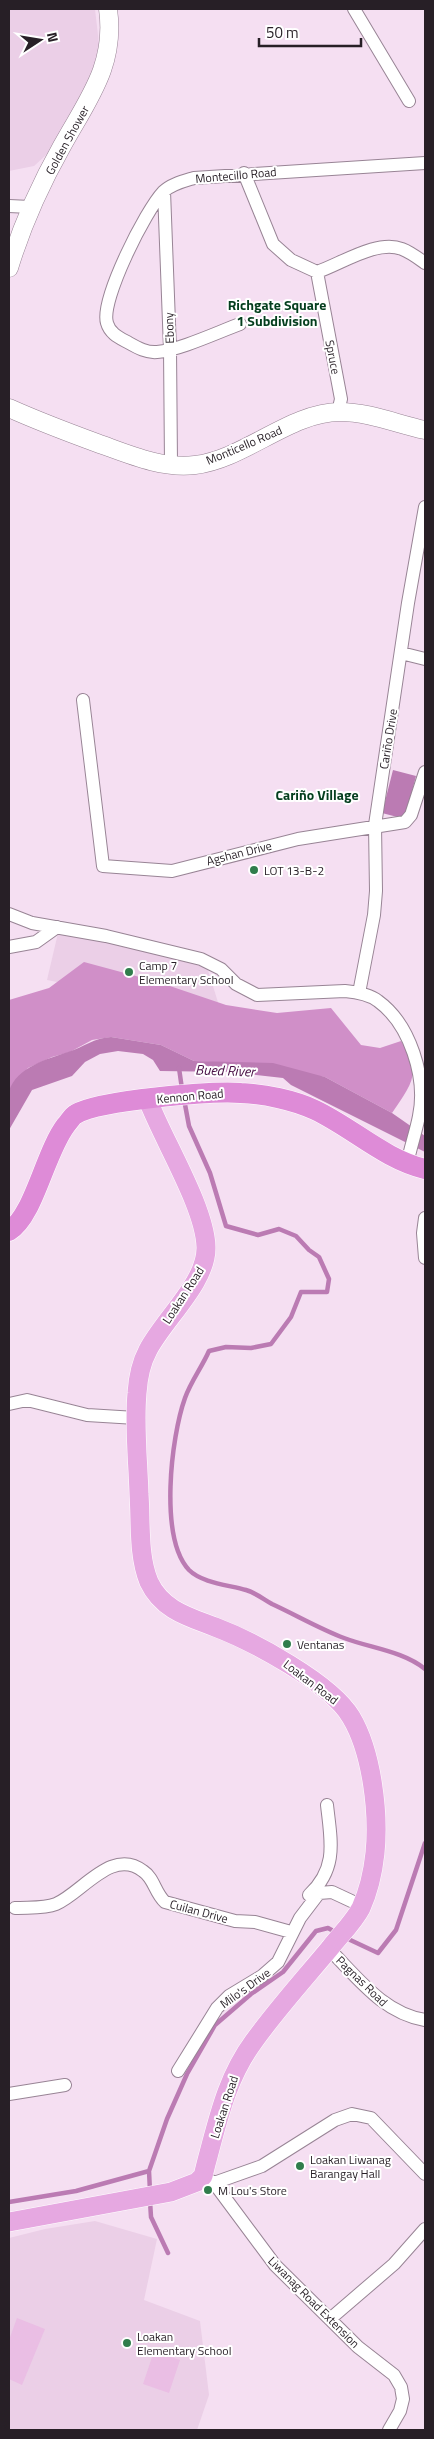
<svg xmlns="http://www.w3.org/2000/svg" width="434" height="2439" font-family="'Titillium Web',sans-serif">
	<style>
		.built { fill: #ebcfe7 }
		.green { fill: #eabee4 }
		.forest { fill: #d08fc8 }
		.water { fill: #bb7bb3 }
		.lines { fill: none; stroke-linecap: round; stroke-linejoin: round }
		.stream { stroke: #bb7bb3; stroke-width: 4.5 }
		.minor-casing { stroke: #988495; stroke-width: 14 }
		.secondary-casing { stroke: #988495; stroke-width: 19 }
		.primary-casing { stroke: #fff; stroke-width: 20 }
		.trunk-casing { stroke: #fff; stroke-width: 21 }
		.minor { stroke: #fff; stroke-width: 12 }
		.secondary { stroke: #fff; stroke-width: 18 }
		.primary { stroke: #e6a8e1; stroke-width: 19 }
		.trunk { stroke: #de8bd7; stroke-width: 20 }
		.poi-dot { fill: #307d4c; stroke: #fff; stroke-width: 2 }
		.labels { text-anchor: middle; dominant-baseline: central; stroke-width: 4; stroke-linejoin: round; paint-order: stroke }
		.street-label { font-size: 12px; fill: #271f26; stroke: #fff }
		.poi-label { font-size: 12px; fill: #271f26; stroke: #fff; text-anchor: start }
		.neighbourhood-label { font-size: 14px; font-weight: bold; fill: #043e1e; stroke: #fff }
		.water-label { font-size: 14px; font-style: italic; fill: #460b42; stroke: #fff }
	</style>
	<rect width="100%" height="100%" fill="#f5dff2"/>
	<path class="built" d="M9 9H95L101 61 59 143 34 166 9 171Z
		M58 933 126 944 206 964 222 1015 47 980Z
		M95 2221 157 2239 144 2300 200 2321 209 2395 197 2430H9V2238L45 2229Z"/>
	<path class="green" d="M17 2318 45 2329 22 2385 9 2379V2340Z
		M154 2351 180 2360 169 2393 143 2384Z"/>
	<path class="forest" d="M84 962 158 982 226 1005 277 1013 331 1008 361 1045 380 1048 401 1041C424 1072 410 1086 392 1113L325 1077 231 1063 194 1061 161 1045 111 1037 92 1040 70 1052 52 1057 28 1068 9 1092V1000L49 988Z"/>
	<path class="water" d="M393 770 416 776 405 819 382 813Z
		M111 1037 161 1045 194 1061 273 1063 325 1077 392 1113 425 1136V1152L291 1085 283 1078 230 1072 160 1071 153 1060 143 1054 118 1051 100 1054 85 1062 72 1076 32 1090 9 1130C9 1118 6 1102 9 1091 17 1067 47 1059 68 1052 84 1047 94 1038 111 1037Z"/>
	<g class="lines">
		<path class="stream" d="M179 1068 182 1089
			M184 1099 189 1126 210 1173 226 1226 258 1235 279 1229 296 1236 309 1250 319 1257 329 1279 327 1292H301L291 1317 271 1344 251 1348 226 1347 209 1351C202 1367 191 1381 185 1398 171 1437 159 1538 189 1570 202 1583 229 1585 246 1590 256 1593 263 1599 272 1604 296 1615 320 1629 344 1638 370 1648 403 1651 425 1669
			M346 1938 378 1953 396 1930 425 1843
			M150 2191 149 2171 167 2119 187 2074 215 2025 251 1994 283 1972 316 1931 328 1928 337 1933
			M150 2201 151 2217 168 2253
			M9 2202 76 2191 149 2171"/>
		<g class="minor-casing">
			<path id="minor" d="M354 9 409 101
				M244 173 273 244 291 260 317 272C341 264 377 239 402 249 410 252 418 258 425 263
				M164 191 170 349 171 464
				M9 206 30 207
				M317 272 341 399 338 412
				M240 324C218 332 180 350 157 352 147 353 138 348 129 343 120 338 110 334 107 323 100 300 146 210 163 192 171 184 184 181 194 178L425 163
				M401 653 425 659
				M83 700 103 866 172 871 298 839 405 822 411 815 425 772
				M9 914 32 923 106 936 201 959 221 969 236 984 257 995 345 991C356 992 369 994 378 1001 410 1024 427 1078 419 1116 416 1132 410 1148 407 1165
				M9 947 36 942 57 927
				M359 993 374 915 376 891 375 825 408 603 425 507
				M425 1218 423 1233 425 1258
				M9 1404 27 1400 87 1415 136 1418
				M309 1895C338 1868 331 1841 327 1805
				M15 1908C28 1907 44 1909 56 1904 82 1893 112 1847 143 1871 154 1878 155 1893 165 1902L235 1921 255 1922 291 1932
				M329 1949C358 1978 383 2013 425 2020
				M178 2071 217 2008 229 1996 262 1976 278 1962 300 1918 319 1893 332 1892 362 1906
				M9 2094 65 2085
				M203 2176 214 2183 275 2265 358 2347 394 2375 401 2387 403 2399 400 2411 389 2430
				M214 2183 262 2166 335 2120 352 2114 371 2118 425 2174
				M330 2319 394 2264 425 2229"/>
		</g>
		<g class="secondary-casing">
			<path id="secondary" d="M9 268C22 225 40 185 62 146 88 99 116 65 108 9
				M9 408C38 421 67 432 97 443 128 454 161 469 195 465 245 459 290 412 340 412 369 412 397 424 425 430"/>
		</g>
		<g class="primary-casing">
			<path id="primary" d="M9 2222 171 2192 197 2182 203 2176 206 2164C218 2120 226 2079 254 2041 277 2009 305 1978 330 1948 341 1934 353 1923 361 1908 369 1890 373 1872 375 1853 379 1813 372 1752 351 1717 331 1683 252 1641 215 1627 189 1617 162 1610 149 1582 138 1556 141 1522 139 1494 138 1461 134 1426 137 1393 138 1378 141 1363 148 1350 164 1319 207 1282 206 1247 205 1207 163 1140 148 1100"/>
		</g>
		<g class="trunk-casing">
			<path id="trunk" d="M9 1231C34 1216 45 1152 66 1125 69 1122 72 1116 76 1114 100 1100 211 1091 241 1093 264 1094 294 1100 315 1110 353 1128 384 1159 425 1169"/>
		</g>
		<use href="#minor" class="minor"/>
		<use href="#secondary" class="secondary"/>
		<use href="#primary" class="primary"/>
		<use href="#trunk" class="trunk"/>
	</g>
	<g class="poi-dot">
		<circle cx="254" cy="870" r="5"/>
		<circle cx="129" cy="972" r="5"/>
		<circle cx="287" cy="1644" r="5"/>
		<circle cx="300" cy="2166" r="5"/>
		<circle cx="208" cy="2190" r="5"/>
		<circle cx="127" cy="2343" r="5"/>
	</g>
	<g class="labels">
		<g class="street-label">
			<text transform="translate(67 140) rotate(-61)">Golden Shower</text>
			<text transform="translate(236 175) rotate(-5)">Montecillo Road</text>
			<text transform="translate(169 328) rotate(-92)">Ebony</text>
			<text transform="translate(333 357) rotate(79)">Spruce</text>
			<text transform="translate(244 445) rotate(-23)">Monticello Road</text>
			<text transform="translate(388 739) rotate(-81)">Cariño Drive</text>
			<text transform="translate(239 853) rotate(-14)">Agshan Drive</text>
			<text transform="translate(190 1096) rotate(-5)">Kennon Road</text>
			<text transform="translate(183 1295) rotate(-57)">Loakan Road</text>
			<text transform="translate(311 1682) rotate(37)">Loakan Road</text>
			<text transform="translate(199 1911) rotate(15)">Cuilan Drive</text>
			<text transform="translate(362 1981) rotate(44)">Pagnas Road</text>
			<text transform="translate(245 1988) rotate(-36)">Milo's Drive</text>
			<text transform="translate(224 2107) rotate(-72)">Loakan Road</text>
			<text transform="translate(314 2302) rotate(45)">Liwanag Road Extension</text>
		</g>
		<g class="poi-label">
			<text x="264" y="870">LOT 13-B-2</text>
			<text x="139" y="965">Camp 7<tspan x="139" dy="14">Elementary School</tspan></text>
			<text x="297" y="1644">Ventanas</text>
			<text x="310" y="2159">Loakan Liwanag<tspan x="310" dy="14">Barangay Hall</tspan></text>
			<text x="218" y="2190">M Lou's Store</text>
			<text x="137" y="2336">Loakan<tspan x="137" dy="14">Elementary School</tspan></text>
		</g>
		<g class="neighbourhood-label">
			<text x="277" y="304">Richgate Square<tspan x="277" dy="16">1 Subdivision</tspan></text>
			<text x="317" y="794">Cariño Village</text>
		</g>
		<g class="water-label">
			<text transform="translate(225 1070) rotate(2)">Bued River</text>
		</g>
	</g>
	<rect width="434" height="2439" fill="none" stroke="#271f26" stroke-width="20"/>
	<g transform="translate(40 40) rotate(78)" stroke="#ffffff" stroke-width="4" paint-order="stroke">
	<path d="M0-4L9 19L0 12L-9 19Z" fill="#271f26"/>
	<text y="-8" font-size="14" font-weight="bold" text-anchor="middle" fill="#271f26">N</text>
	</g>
	<path d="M259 38v8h102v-8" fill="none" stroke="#271f26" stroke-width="2.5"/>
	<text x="266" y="38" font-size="15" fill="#271f26" stroke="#ffffff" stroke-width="4" paint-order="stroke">50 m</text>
</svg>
